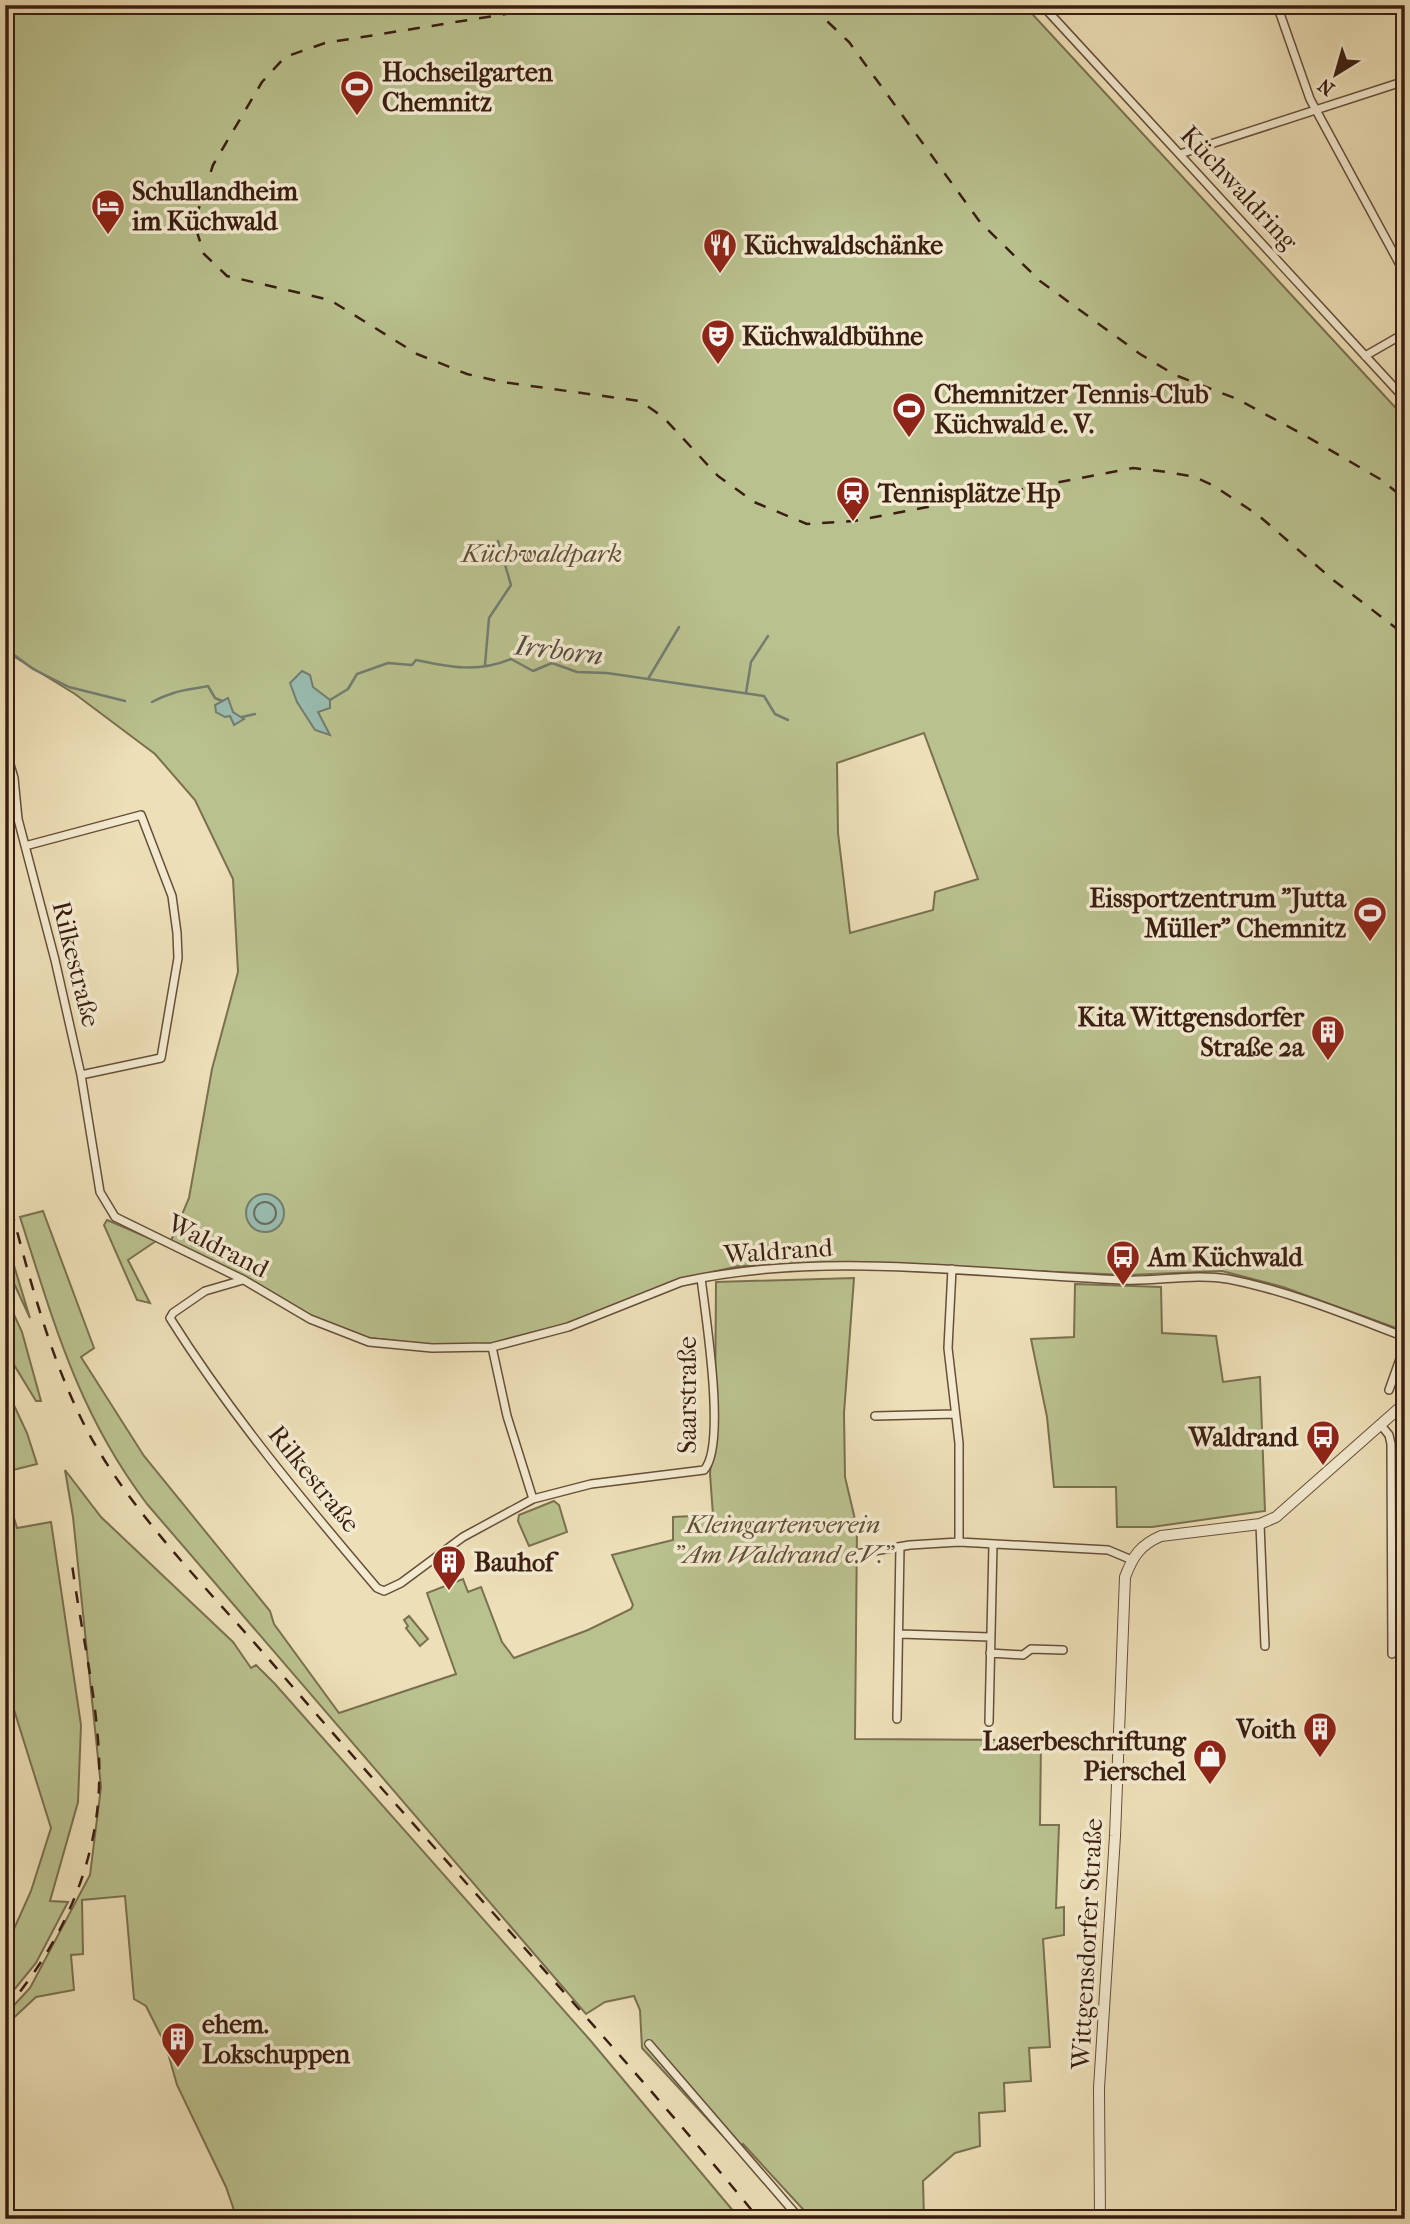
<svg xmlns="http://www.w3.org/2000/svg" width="1410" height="2224" font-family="'IM FELL French Canon',serif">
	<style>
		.green { fill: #b9c18e; stroke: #7a7050; stroke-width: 2; fill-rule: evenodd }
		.water { fill: #99bcb0; stroke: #737d70; stroke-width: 2 }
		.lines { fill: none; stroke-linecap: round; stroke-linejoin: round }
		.shore { stroke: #6a6d60; stroke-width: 2 }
		.stream { stroke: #737d70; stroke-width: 2.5 }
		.minor-casing { stroke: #674e3a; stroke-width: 10 }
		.tertiary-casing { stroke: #674e3a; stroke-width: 12 }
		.minor { stroke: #f3ead0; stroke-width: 7 }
		.tertiary { stroke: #f3ead0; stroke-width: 10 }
		.rail { stroke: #3a1e11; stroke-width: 2.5; stroke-dasharray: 12 12; stroke-linecap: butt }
		.labels { text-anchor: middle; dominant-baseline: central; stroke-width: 7; stroke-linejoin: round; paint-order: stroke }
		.poi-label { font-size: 26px; font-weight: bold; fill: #3a1e11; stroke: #f3ead0; text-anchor: start }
		.street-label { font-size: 26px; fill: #3a1e11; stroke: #f3ead0 }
		.park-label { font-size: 26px; font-style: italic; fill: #604f36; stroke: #f3ead0 }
		.water-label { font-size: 28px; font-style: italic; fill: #564d41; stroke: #f3ead0 }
	</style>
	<rect width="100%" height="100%" fill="#eddfb7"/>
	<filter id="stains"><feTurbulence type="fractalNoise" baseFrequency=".00286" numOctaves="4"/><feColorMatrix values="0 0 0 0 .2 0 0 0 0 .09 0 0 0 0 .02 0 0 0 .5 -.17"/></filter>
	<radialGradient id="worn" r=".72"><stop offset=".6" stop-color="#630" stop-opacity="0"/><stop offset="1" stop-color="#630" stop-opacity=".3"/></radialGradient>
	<path class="green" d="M5 5H1024L1405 418V1316L1401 1314 1396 1328 1283 1287 1222 1271 1128 1275 871 1264 739 1266 683 1279 601 1313 494 1345H434L369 1338 310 1316 170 1243 189 1198 212 1069 238 972 233 879 195 800 155 754 75 694 5 651ZM924 733 978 879 935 892 933 910 850 933 838 833 837 763Z
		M43 1211 94 1348 81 1357 144 1456 270 1611 274 1624 339 1713 456 1674 427 1593 463 1579 468 1592 481 1587 502 1642 514 1658 588 1630 631 1609 633 1605 612 1555 673 1540V1517L713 1515 710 1474 715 1412 716 1282 854 1278 844 1413 845 1477 857 1528 855 1739 1041 1740 1040 1825H1059L1056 1908 1064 1907V1935L1043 1939 1050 2047 1029 2048 1031 2081 1004 2083 1005 2111 979 2113 980 2146 955 2153 923 2181 924 2219H812L743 2144 736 2150 642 2048 640 2010 634 1996 605 2002 586 2014 147 1504C78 1413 54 1323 20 1217Z
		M107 1220 156 1241 128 1260 150 1303 137 1300 104 1225Z
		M5 1236 30 1318 5 1264Z
		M1075 1284 1161 1287 1162 1333 1216 1336 1223 1382 1260 1377 1265 1511 1152 1527H1117L1116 1487H1054L1047 1417 1031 1339 1074 1337Z
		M5 1295 22 1332 41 1401H36L5 1350Z
		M5 1386 27 1433 37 1464 5 1472Z
		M65 1470 101 1517 233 1642 251 1668 256 1665 275 1684 590 2040 740 2219H237L226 2187 177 2085 166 2046 146 2006 134 1999 125 1896 82 1900 83 1954 71 1955 74 1990 36 1997 5 2026V2015L30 1988 90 1875 101 1787 73 1517Z
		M5 1488 17 1528 51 1522 81 1725 78 1802 50 1901 68 1902 36 1963 5 2001V1949L31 1891 51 1828 5 1681V1624L11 1622 5 1605Z
		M554 1501 559 1505 567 1532 529 1546 518 1521 519 1515Z
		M409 1616 428 1639 420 1646 406 1628 408 1626 404 1620Z"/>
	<path class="water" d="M302 671 310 675 313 687 330 700V708L318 712 330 735 315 730 297 702 290 683Z
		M228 698 233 712 244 719 234 725 230 716 225 717 216 712 215 705Z
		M246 1213a19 19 0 1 1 38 0a19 19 0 1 1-38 0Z"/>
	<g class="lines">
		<path class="shore" d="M254 1213a11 11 0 1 1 22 0a11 11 0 1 1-22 0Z"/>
		<path class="stream" d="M5 648 33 669 69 687 125 701
			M485 665 489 618 511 585 498 541
			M648 679 679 627
			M746 693 751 662 768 636
			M330 700 348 689 357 674 388 663 412 665 416 660C449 667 478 673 511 659L533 671 552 663 577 672 607 673 764 696 775 714 788 720
			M152 702C175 690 184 691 208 686L215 698 222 701
			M242 717 255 714"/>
		<g class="minor-casing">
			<path id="minor" d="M1042 5 1405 399
				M1277 5 1310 99 1405 274
				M1180 154 1405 81
				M1365 356 1405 333
				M5 748 14 778 18 819 55 960 81 1075 100 1192 115 1217 244 1280 310 1319 369 1342 432 1348 492 1347 568 1327 681 1282C825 1250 976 1274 1122 1280 1156 1282 1194 1273 1228 1279 1289 1291 1347 1315 1405 1337
				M25 846 141 815 172 896 177 933 178 958 161 1058 81 1075
				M952 1269 948 1348 959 1443V1542
				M243 1280 205 1291 173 1313 170 1318C231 1415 303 1501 377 1588L384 1591 401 1583 463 1537 533 1499 591 1484 704 1470C727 1446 705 1312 701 1278
				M492 1347 507 1416 533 1499
				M1389 1390 1405 1345
				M875 1416 955 1414
				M1380 1424 1389 1435 1391 1444 1392 1654
				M1260 1524 1265 1646
				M856 1554 910 1545 959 1542 1108 1550 1132 1560
				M900 1634 990 1637
				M990 1653 1023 1655 1031 1649 1063 1650
				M897 1719 900 1547
				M989 1722 993 1544
				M649 2044 800 2219"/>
		</g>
		<g class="tertiary-casing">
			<path id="tertiary" d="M1100 2219 1099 2088 1115 1836 1125 1577C1133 1556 1140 1545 1161 1536L1260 1524 1276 1517 1405 1403"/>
		</g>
		<use href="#minor" class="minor"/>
		<use href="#tertiary" class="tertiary"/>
		<path class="rail" d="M562 5 325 43 285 57 262 82 213 165 198 211 197 232 204 254 227 276 330 300 417 354 467 374 502 382 640 401 663 417 718 476 754 502 807 524 854 521 1133 468 1167 472 1195 477 1214 486 1258 515 1332 579 1405 635
			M810 5 849 42 980 222 1040 281 1140 354 1175 375 1237 399 1304 435 1380 479 1405 499
			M5 1186C27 1268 48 1356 88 1432 135 1519 215 1596 279 1671 437 1855 605 2031 759 2219
			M5 2010C55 1952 91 1880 98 1803 105 1727 82 1640 72 1564"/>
	</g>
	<defs>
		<g id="stadium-pin" transform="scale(1.75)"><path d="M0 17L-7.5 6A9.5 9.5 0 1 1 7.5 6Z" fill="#8f2418" stroke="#f3ead0"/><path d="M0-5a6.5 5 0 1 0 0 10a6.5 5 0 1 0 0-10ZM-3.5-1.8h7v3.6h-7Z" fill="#fff"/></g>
		<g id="hotel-pin" transform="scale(1.75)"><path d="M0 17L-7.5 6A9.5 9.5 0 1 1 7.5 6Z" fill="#8f2418" stroke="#f3ead0"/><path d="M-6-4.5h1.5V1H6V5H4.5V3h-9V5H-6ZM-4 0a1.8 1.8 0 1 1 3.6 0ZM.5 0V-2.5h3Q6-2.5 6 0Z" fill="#fff"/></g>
		<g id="restaurant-pin" transform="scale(1.75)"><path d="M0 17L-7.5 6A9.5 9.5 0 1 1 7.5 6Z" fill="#8f2418" stroke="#f3ead0"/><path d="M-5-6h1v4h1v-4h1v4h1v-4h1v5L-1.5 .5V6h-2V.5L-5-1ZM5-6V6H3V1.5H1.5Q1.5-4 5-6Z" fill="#fff"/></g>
		<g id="theatre-pin" transform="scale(1.75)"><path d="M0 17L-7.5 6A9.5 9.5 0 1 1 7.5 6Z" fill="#8f2418" stroke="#f3ead0"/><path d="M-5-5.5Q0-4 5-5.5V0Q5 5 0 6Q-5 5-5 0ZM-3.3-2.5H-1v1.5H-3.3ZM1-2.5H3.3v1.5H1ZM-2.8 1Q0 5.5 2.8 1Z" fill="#fff"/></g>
		<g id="station-pin" transform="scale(1.75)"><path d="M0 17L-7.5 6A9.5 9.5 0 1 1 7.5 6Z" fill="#8f2418" stroke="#f3ead0"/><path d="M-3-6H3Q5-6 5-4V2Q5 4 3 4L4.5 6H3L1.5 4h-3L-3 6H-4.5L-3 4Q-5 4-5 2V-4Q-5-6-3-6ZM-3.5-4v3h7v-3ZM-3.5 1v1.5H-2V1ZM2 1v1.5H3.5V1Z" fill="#fff"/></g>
		<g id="building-pin" transform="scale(1.75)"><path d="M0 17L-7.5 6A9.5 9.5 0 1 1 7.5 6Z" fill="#8f2418" stroke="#f3ead0"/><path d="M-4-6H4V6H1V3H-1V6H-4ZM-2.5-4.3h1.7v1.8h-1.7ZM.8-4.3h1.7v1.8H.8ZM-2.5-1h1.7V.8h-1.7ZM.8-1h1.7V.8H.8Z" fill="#fff"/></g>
		<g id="bus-pin" transform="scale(1.75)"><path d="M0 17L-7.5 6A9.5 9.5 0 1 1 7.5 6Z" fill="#8f2418" stroke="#f3ead0"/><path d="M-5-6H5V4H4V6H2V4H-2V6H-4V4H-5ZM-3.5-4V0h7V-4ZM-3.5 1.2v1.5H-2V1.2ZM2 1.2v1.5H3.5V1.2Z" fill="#fff"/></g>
		<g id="shop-pin" transform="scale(1.75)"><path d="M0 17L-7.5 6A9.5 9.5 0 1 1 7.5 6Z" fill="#8f2418" stroke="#f3ead0"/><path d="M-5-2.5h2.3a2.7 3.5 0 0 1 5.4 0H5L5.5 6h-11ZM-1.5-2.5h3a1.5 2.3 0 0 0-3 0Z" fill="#fff"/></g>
	</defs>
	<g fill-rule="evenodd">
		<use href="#stadium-pin" x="357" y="87"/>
		<use href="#hotel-pin" x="108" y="206"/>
		<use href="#restaurant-pin" x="720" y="245"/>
		<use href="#theatre-pin" x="718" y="336"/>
		<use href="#stadium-pin" x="909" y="409"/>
		<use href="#station-pin" x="853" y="493"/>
		<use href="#stadium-pin" x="1370" y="913"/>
		<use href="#building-pin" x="1328" y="1032"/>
		<use href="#bus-pin" x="1123" y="1257"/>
		<use href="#bus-pin" x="1323" y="1437"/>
		<use href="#building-pin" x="449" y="1562"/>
		<use href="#building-pin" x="1320" y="1729"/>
		<use href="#shop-pin" x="1210" y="1756"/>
		<use href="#building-pin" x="178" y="2039"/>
	</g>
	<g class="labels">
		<g class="poi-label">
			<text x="382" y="72">Hochseilgarten<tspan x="382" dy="30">Chemnitz</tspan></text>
			<text x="132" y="191">Schullandheim<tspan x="132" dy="30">im Küchwald</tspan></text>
			<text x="744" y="245">Küchwaldschänke</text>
			<text x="742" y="336">Küchwaldbühne</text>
			<text x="934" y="394">Chemnitzer Tennis-Club<tspan x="934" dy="30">Küchwald e. V.</tspan></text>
			<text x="878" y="493">Tennisplätze Hp</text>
			<text x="1346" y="898" text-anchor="end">Eissportzentrum "Jutta<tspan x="1346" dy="30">Müller" Chemnitz</tspan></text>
			<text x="1304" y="1017" text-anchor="end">Kita Wittgensdorfer<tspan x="1304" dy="30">Straße 2a</tspan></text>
			<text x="1148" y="1257">Am Küchwald</text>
			<text x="1298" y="1437" text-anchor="end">Waldrand</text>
			<text x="474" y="1562">Bauhof</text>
			<text x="1296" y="1729" text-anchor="end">Voith</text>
			<text x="1186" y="1741" text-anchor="end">Laserbeschriftung<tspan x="1186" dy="30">Pierschel</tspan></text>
			<text x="202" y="2024">ehem.<tspan x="202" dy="30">Lokschuppen</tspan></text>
		</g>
		<g class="street-label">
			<text transform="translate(1239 188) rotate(47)">Küchwaldring</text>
			<text transform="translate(76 964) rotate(76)">Rilkestraße</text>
			<text transform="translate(218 1246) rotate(27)">Waldrand</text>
			<text transform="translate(778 1251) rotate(-4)">Waldrand</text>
			<text transform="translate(687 1395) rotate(-90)">Saarstraße</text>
			<text transform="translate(314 1479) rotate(51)">Rilkestraße</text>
			<text transform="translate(1087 1944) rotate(-87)">Wittgensdorfer Straße</text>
		</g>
		<g class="park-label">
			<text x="542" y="553">Küchwaldpark</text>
			<text x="783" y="1524">Kleingartenverein<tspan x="783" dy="30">"Am Waldrand e.V."</tspan></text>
		</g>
		<g class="water-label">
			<text transform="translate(559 650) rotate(7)">Irrborn</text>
		</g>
	</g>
	<rect width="1410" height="2224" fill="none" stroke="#eddfb7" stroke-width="28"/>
	<rect x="7" y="7" width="1396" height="2210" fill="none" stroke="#3a1e11" stroke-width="3.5"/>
	<rect x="14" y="14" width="1382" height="2196" fill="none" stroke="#3a1e11" stroke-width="2"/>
	<g transform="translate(1336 74) rotate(217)" stroke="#f3ead0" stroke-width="5" paint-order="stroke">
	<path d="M0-5L12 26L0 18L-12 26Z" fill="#3a1e11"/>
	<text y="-10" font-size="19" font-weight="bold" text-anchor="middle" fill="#3a1e11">N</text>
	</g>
	<rect width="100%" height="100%" filter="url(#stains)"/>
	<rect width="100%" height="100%" fill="url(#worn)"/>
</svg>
